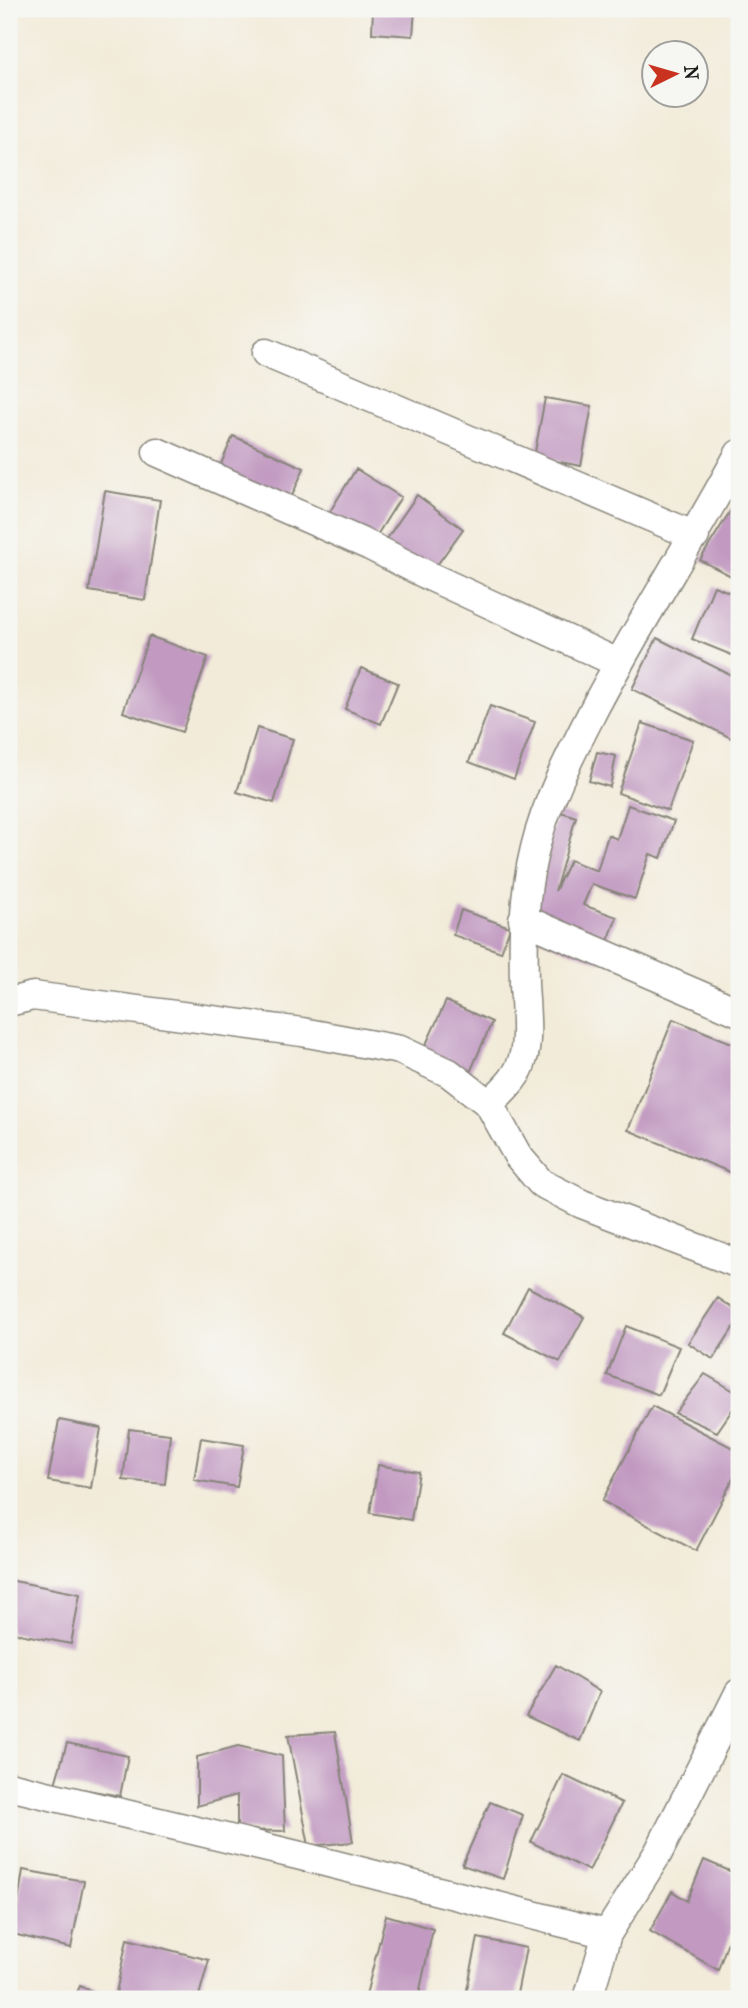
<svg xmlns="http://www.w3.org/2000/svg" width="748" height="2008" font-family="'IM FELL French Canon',serif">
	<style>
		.building { fill: #c199c1 }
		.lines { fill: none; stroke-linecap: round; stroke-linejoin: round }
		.minor-casing { stroke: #87847a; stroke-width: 31 }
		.minor { stroke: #fff; stroke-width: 28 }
	</style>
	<rect width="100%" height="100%" fill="#f6f6f2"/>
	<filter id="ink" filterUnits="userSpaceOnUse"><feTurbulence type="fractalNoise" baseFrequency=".0143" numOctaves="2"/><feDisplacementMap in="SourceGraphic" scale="14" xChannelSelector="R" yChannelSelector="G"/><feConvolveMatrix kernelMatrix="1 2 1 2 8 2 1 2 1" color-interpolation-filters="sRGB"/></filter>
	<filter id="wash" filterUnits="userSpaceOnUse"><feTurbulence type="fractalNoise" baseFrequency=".00686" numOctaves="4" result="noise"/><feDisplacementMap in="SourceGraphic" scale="28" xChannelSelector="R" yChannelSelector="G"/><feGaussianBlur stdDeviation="1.57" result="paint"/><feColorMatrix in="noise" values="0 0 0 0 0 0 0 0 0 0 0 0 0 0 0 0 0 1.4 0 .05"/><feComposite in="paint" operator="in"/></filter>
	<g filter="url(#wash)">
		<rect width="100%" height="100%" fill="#f2ebd9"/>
		<g id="blocks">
			<path class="building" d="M373 9H415L413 36 372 33Z
				M545 398 592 406 581 466 534 457Z
				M233 436 304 468 286 510 215 478Z
				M356 469 401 497 370 546 326 518Z
				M105 491 160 500 145 600 89 591Z
				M417 495 463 529 429 576 383 544Z
				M739 497V580L700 560Z
				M714 586 739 596V658L692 639Z
				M149 636 208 657 182 732 123 712Z
				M657 638 739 679V742L632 689Z
				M361 668 398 683 381 724 345 709Z
				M490 706 535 722 514 779 469 762Z
				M642 723 693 740 668 811 618 793Z
				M257 728 293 739 274 803 237 792Z
				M597 752 616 756 610 787 589 781Z
				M628 805 674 821 661 858 650 854 635 899 592 884 583 905 617 917 600 962 519 931 558 811 576 817 555 891 570 860 597 871 608 835 617 839Z
				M461 910 510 927 501 952 453 935Z
				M446 1001 492 1022 468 1077 421 1055Z
				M673 1019 739 1046V1176L628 1130Z
				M528 1287 584 1317 560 1362 504 1333Z
				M718 1298 739 1312V1319L713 1359 688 1343Z
				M626 1326 679 1347 659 1395 607 1375Z
				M705 1374 739 1394V1400L717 1432 675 1413Z
				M652 1406 739 1451V1467L696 1551 602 1501Z
				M59 1420 101 1428 91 1488 48 1481Z
				M129 1429 170 1434 165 1484 123 1480Z
				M201 1438 244 1445 237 1487 194 1480Z
				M378 1465 419 1472 411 1520 370 1513Z
				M9 1580 80 1594 71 1644 9 1632Z
				M556 1665 600 1692 580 1741 526 1716Z
				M335 1732 353 1842 309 1846 288 1735Z
				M67 1743 128 1756 120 1796 55 1784Z
				M238 1746 282 1756 285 1831 237 1830V1795L197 1806V1757Z
				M563 1775 622 1803 589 1871 531 1842Z
				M490 1802 523 1815 503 1879 462 1865Z
				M704 1860 739 1875V1910L718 1970 650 1931 672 1891 687 1901Z
				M23 1870 84 1881 71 1948 13 1934Z
				M386 1915 433 1929 418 1999H365Z
				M478 1938 526 1948 516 1999H465Z
				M127 1939 209 1960 198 1999H141L116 1993Z
				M80 1986 110 1999H74Z"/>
		</g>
	</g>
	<g filter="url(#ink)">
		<use href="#blocks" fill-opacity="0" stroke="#87847a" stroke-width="2"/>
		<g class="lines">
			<g class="minor-casing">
				<path id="minor" d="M266 353 695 536
					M157 452 370 546 429 576 618 663
					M523 919 739 1012
					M9 1002 33 996 302 1032 400 1050 449 1073 489 1104 518 1156 541 1183 582 1204 739 1264
					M489 1104C503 1090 518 1078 523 1058 529 1041 525 1004 524 984 523 935 523 897 535 848 547 799 572 752 595 707 640 621 693 540 739 454
					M9 1786 297 1855 607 1934
					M588 1999 607 1934 658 1853 739 1693"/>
			</g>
			<use href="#minor" class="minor"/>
		</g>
	</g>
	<rect width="748" height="2008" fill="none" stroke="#f6f6f2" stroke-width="35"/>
	<g transform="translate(675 74) rotate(85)"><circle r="33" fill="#f6f6f2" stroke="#9f9f9c" stroke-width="2"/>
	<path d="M0-5L12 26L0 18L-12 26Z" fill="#c8321e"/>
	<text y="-10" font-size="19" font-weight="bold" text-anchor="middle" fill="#1c1c1c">N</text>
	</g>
</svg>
